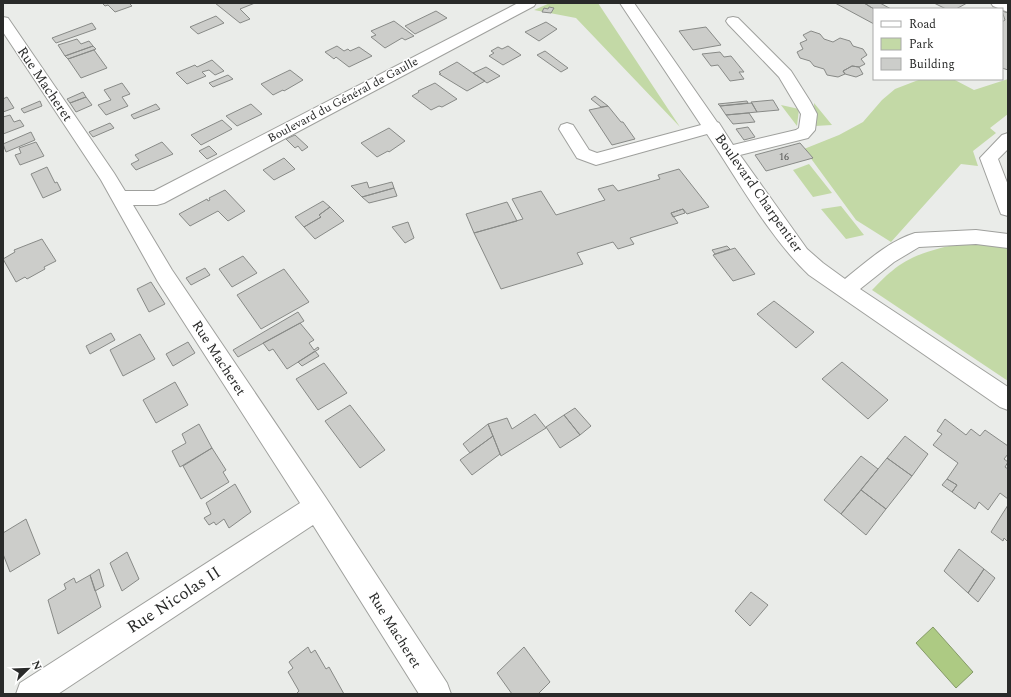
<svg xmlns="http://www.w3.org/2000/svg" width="1011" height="697" font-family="Spectral,serif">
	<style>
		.green { fill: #c3d9a6 }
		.water { fill: #adca83; stroke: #859a68 }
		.building { fill: #cccdca; stroke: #888a87 }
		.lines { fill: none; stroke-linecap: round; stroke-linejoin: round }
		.minor-casing { stroke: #9fa09d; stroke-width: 2 }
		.minor { fill: #fff; fill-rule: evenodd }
		.labels { text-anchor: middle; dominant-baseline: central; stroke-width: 3; stroke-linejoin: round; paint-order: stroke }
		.far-number-label { font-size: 10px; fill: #525351 }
		.far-street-label { font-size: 12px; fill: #292a29; stroke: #fff }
		.street-label { font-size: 14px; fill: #292a29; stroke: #fff }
		.near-street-label { font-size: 17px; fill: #292a29; stroke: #fff }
	</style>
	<rect width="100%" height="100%" fill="#eaece9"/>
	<path class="green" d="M550 3H598L680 127 576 18 534 10Z
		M921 79H953L974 90 1008 79V114L990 128 996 133 973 151 978 166 961 164 891 242 856 220 804 149 839 135 863 122 882 100 895 89Z
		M814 103 832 125 815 126Z
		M781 105 799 109 797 126Z
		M809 164 832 193 813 197 793 170Z
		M841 206 864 235 846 239 821 209Z
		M963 243 1008 244V381L872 290C878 284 885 276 892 271 911 254 939 248 963 243Z"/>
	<path class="water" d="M933 627 973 672 956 688 916 643Z"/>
	<path class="building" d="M102 3H129L132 6 115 12 108 5 105 6Z
		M215 3H255L240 9 250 19 240 23Z
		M835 3H864L874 9V24Z
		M864 3H880L891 9H874Z
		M934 3H967L956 9H946Z
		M549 7 554 8 551 13 542 12 544 8 548 9Z
		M436 11 447 18 415 34 405 26Z
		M1002 11 1008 13V70L1002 68V22L1005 20Z
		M216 16 224 23 198 34 190 27Z
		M394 21 414 36 405 40 402 38 385 48 371 37 376 35 371 31Z
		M546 22 557 29 539 41 525 32Z
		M92 23 96 29 56 43 52 38Z
		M706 27 721 45 693 50 679 31Z
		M811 31 820 34 824 39 833 42 840 38 850 41 853 46 863 49 867 55 861 59 865 64 859 67 852 66 843 71 845 74 838 77 827 75 824 69 814 66 810 61 800 58 797 52 803 49 800 43 807 40 803 35Z
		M77 39 81 44 89 41 93 46 65 56 58 45Z
		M93 46 96 49 68 59 65 56Z
		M337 46 344 51 348 49 350 51 359 47 372 56 349 67 336 57 334 59 325 52Z
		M508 46 521 55 503 65 489 56 494 53 491 51 498 47 502 49Z
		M94 50 107 68 81 78 68 59Z
		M545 51 568 68 561 72 537 55Z
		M720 52 724 57 731 56 744 72H739L744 79 730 81 718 65 711 66 702 54Z
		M212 60 224 71 215 75 209 70 202 72 206 76 187 84 176 73 195 65 197 67Z
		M457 62 473 73 485 81 467 91 439 74H441L439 72Z
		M852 66 859 67 863 74 856 77 845 74 843 71Z
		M486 67 500 76 487 83 473 73Z
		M290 70 303 80 284 91 283 90 273 95 261 84Z
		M228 75 233 79 213 87 209 83Z
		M122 83 130 94 122 97 128 106 106 115 98 105 111 100 104 90Z
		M435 83 457 99 442 107 439 106 431 110 412 96 419 92 418 91Z
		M83 92 86 97 70 103 67 99Z
		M595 96 608 106 601 107 591 99Z
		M7 97 14 108 3 112V99Z
		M86 97 92 105 76 112 70 103Z
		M773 100 779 110 757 112 751 102Z
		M40 101 42 106 24 113 21 109Z
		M747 101 748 103 720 106 718 104Z
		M752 103 757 112 726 115 720 106Z
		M156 104 160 109 134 119 131 115Z
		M251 104 262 114 237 126 226 116Z
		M608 106 621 122H623L635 139 612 145 589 110Z
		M749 113 755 122 733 124 726 115Z
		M10 115 14 122 20 120 24 126 3 134V117Z
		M222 120 232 129 201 145 191 135Z
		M110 123 114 128 93 137 89 132Z
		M748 127 755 137 744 140 736 129Z
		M389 128 405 141 389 152 388 151 377 157 361 143Z
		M31 132 35 140 6 152 3 144Z
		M295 135 308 147 302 151 298 146 295 148 286 139Z
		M36 142 44 156 20 165 15 155 21 153 19 148Z
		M162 142 173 154 136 170 131 164 139 160 135 155Z
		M800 143 813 158 766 171 755 155Z
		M209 146 217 154 207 159 199 151Z
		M284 158 295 169 274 180 263 170Z
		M47 167 55 183 57 182 61 190 43 198 31 174Z
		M679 169 709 207 687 214 683 209 671 213 678 223 630 238 634 244 618 249 613 242 577 253 583 264 501 289 474 233 523 219 512 199 541 191 556 215 605 200 598 189 613 185 618 191 660 179 658 175Z
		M367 182 369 188 392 182 394 188 362 197 351 186Z
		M394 188 397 196 369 203 362 197Z
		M225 190 245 211 228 221 218 211 190 226 179 214 207 199 208 201 210 200 209 198Z
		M323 201 330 207 319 215 321 217 304 227 295 217Z
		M507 202 517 221 474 233 466 214Z
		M330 207 344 221 315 239 304 227 321 217 319 215Z
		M683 209 685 213 673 217 671 213Z
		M408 222 414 238 405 243 392 227Z
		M42 239 56 261 44 267 45 269 27 279 25 277 16 282 3 259 15 252 14 250Z
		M727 246 730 249 715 254 712 250Z
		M735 248 755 274 733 281 713 255Z
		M243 256 257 273 232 287 219 269Z
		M205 268 210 275 191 285 186 278Z
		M284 269 309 302 261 329 237 295Z
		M151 282 165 304 149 312 137 289Z
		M774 301 814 332 796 348 757 314Z
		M298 312 304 321 238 357 233 350Z
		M300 323 314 340 309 343 314 350 318 347 319 349 287 369 273 349 269 351 263 343Z
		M111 333 115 340 90 354 86 346Z
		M140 334 155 359 123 376 110 350Z
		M188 342 195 353 173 366 166 354Z
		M315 351 319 356 302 366 298 362Z
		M842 362 888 400 868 419 822 379Z
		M324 363 347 393 318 410 296 379Z
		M175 382 188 405 156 423 143 400Z
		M350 405 385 450 360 468 325 421Z
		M575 408 591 426 580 435 564 415Z
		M535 414 546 428 501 456 488 424 507 418 512 429Z
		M564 415 580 435 560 448 546 427Z
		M945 419 966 435 971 429 980 436 985 430 1008 446V454L1004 459 1008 462 1005 467 1008 469V499L1000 493 988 510 979 502 975 509 952 492 957 485 947 479 958 463 933 445 942 434 937 431Z
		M199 424 212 448 180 467 172 451 186 443 182 434Z
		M488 424 493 436 470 453 463 444Z
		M493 436 500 454 472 475 460 460Z
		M905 436 928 454 912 476 887 458Z
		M212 448 226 470 223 472 229 482 201 499 183 466Z
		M861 456 878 469 841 514 824 500Z
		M887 458 912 476 886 509 861 490Z
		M947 479 957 485 952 492 942 485Z
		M235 484 251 512 229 528 224 519 216 525 214 522 209 525 204 518 211 514 206 503Z
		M861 490 886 509 866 535 841 514Z
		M1008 505V542L1004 538 1003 541 991 532Z
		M26 519 40 554 10 572 3 554V533Z
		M959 549 984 569 968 593 944 571Z
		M127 552 139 579 122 591 110 563Z
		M99 569 104 586 95 591 90 575Z
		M984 569 995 578 978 602 968 593Z
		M90 575 101 607 58 634 48 600 66 589 64 584 74 578 76 583Z
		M751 592 768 605 750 626 735 611Z
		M308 647 311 653 315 650 326 669 329 667 344 694H296L299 691 288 672 293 668 289 662Z
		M524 647 550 682 538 694H512L497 673Z"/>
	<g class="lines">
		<g class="minor-casing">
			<path id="minor" d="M518 3H536L534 6 164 203 157 205H133L172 270 326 498 447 683 451 694H419L313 525 58 694H16L20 683 300 503 158 282 101 180 3 32V17L8 18 114 173 125 191H154Z
				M620 3H634L717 122 719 123 733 145 796 130 799 128 801 114 779 77 728 24 726 21 728 18 733 17 738 18 791 71 810 101 817 114 815 130 808 138 740 155 807 249 823 263 845 279C866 262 889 241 915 233L976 230 1008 234V248L976 244 919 247 894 262 860 289 1008 387V410L1000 407 809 275C769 237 738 180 707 134L596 165 577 158 559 129 561 125 567 123 573 125 589 150 597 153 701 125Z
				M991 3H1008V12L993 6Z
				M1008 133V149L998 159 1008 185V216L1001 214 999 209 980 158 1002 135Z"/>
		</g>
		<use href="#minor" class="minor"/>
	</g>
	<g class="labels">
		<g class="far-number-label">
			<text x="784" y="157">16</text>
		</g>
		<g class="far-street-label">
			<text transform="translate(343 100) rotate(-28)">Boulevard du Général de Gaulle</text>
		</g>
		<g class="street-label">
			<text transform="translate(45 84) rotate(56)">Rue Macheret</text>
			<text transform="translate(759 193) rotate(55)">Boulevard Charpentier</text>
			<text transform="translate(219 358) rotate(57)">Rue Macheret</text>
			<text transform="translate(395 630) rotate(58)">Rue Macheret</text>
		</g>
		<g class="near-street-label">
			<text transform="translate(174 600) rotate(-33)">Rue Nicolas II</text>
		</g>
	</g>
	<rect width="1011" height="697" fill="none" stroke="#292a29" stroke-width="8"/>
	<rect x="873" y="8" width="130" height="72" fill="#ffffff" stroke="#a9aaa9"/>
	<rect x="881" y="21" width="20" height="6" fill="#ffffff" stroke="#a9aaa9"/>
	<text x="909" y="28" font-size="12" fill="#292a29">Road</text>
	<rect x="881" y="38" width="20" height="12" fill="#c3d9a6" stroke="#a9aaa9"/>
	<text x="909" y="48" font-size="12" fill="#292a29">Park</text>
	<rect x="881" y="58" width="20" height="12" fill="#cccdca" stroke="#a9aaa9"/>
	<text x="909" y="68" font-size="12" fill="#292a29">Building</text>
	<g transform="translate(28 669) rotate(67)" stroke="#ffffff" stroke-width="3" paint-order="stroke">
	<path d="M0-3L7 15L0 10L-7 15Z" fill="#292a29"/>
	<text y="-6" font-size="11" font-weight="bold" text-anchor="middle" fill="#292a29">N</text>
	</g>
</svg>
